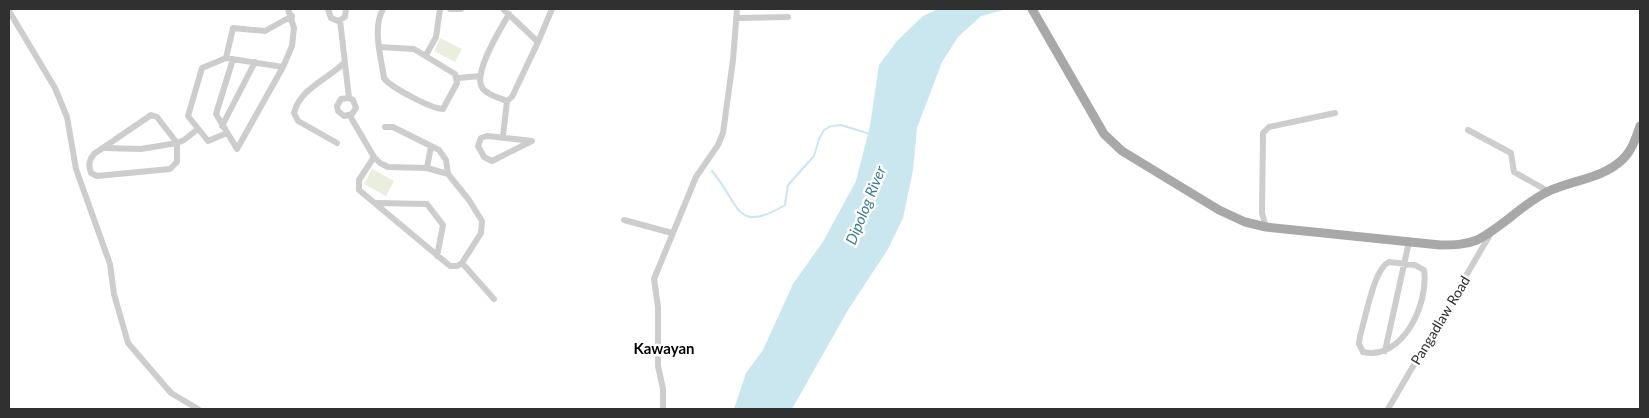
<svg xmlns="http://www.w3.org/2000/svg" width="1649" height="418" font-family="Lato,sans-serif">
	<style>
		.green { fill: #e9eede }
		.water { fill: #cae6ee }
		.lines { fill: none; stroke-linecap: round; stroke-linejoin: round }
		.stream { stroke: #cae6ee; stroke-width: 2 }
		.minor { stroke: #cdcdcd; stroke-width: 6 }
		.major { stroke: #a8a8a8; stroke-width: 9 }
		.labels { text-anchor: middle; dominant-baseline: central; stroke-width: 5; stroke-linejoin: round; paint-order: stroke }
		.street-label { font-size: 14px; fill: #303030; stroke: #fff }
		.water-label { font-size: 15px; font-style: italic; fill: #397c8f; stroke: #fff }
		.neighbourhood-label { font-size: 15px; font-weight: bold; fill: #000; stroke: #fff }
	</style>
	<rect width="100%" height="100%" fill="#fff"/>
	<path class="green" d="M440 38 462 49 455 62 434 51Z
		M372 169 394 181 386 196 364 184Z"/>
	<path class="water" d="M938 9H1007L981 16 958 37 942 62 917 128 913 170 903 218 888 249 848 310 792 409H734L746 373 763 350 793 284 824 240 856 181 870 126 879 65 897 41 923 16Z"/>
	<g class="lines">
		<path class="stream" d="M712 171C740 204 735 235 785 205L788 185 814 156 819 139 824 130 831 126 841 125 870 134"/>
		<path class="minor" d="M328 9 331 18 338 21 345 17 346 9
			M450 9H461
			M503 9 538 42 512 97 507 101C499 98 488 95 483 89 471 75 501 28 509 14
			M9 11 55 88 67 117 76 169 110 264 114 294 128 343 171 393 198 409
			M737 18 788 17
			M340 20 349 98 353 100 356 108 352 114 344 116 338 111 337 106 341 99 349 98
			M538 42 552 9
			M380 47 414 49 455 74 457 83 443 109C432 109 390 87 384 78 381 56 372 29 383 9
			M426 55 436 37 440 9
			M226 58 233 28 265 31 292 16
			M233 59 216 114 237 149 283 67 292 46 294 28 288 9
			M458 78 480 76
			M350 116 374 157 380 163 388 167 427 168 448 174
			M222 126 255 62
			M1468 130 1511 153 1514 172 1548 191
			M227 133 208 141 188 116 202 68 226 58 283 67
			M487 136 532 141 492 161 484 157 478 146 481 138Z
			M503 136 507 101
			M337 143 298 121 294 113C300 89 326 80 343 64
			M104 148 141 149 177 143V162L170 169 97 176 91 173C88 165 89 160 94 154L151 115 157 117 177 143 184 140 198 129
			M374 157 359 180V190L450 266H457L462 263 481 233 482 221 469 200 448 174 446 160 439 150 393 127H385
			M427 168 431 146
			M377 203 427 204 443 225 437 256
			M624 220 672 233
			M1266 227 1262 213 1263 133 1269 127 1335 113
			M1389 262 1415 265 1424 270C1429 303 1403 361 1363 352L1359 344 1360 336C1365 320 1374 268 1389 262Z
			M462 263 494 299
			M1385 351 1409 242
			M663 409V389L658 366V307L654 279 696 177 718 145 723 133 733 60 737 9
			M1388 409 1491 233"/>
		<path class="major" d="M1032 9 1104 134 1122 151 1219 210 1245 222 1266 227 1440 245C1453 245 1465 245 1477 240 1503 227 1523 203 1549 191 1573 180 1604 178 1623 159 1632 150 1636 138 1640 126"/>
	</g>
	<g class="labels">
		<g class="street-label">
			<text transform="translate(1440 320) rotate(-59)">Pangadlaw Road</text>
		</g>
		<g class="water-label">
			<text transform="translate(865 205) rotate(-68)">Dipolog River</text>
		</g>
		<g class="neighbourhood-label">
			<text x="664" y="348">Kawayan</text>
		</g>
	</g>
	<rect width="1649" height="418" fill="none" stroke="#303030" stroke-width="20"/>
</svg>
